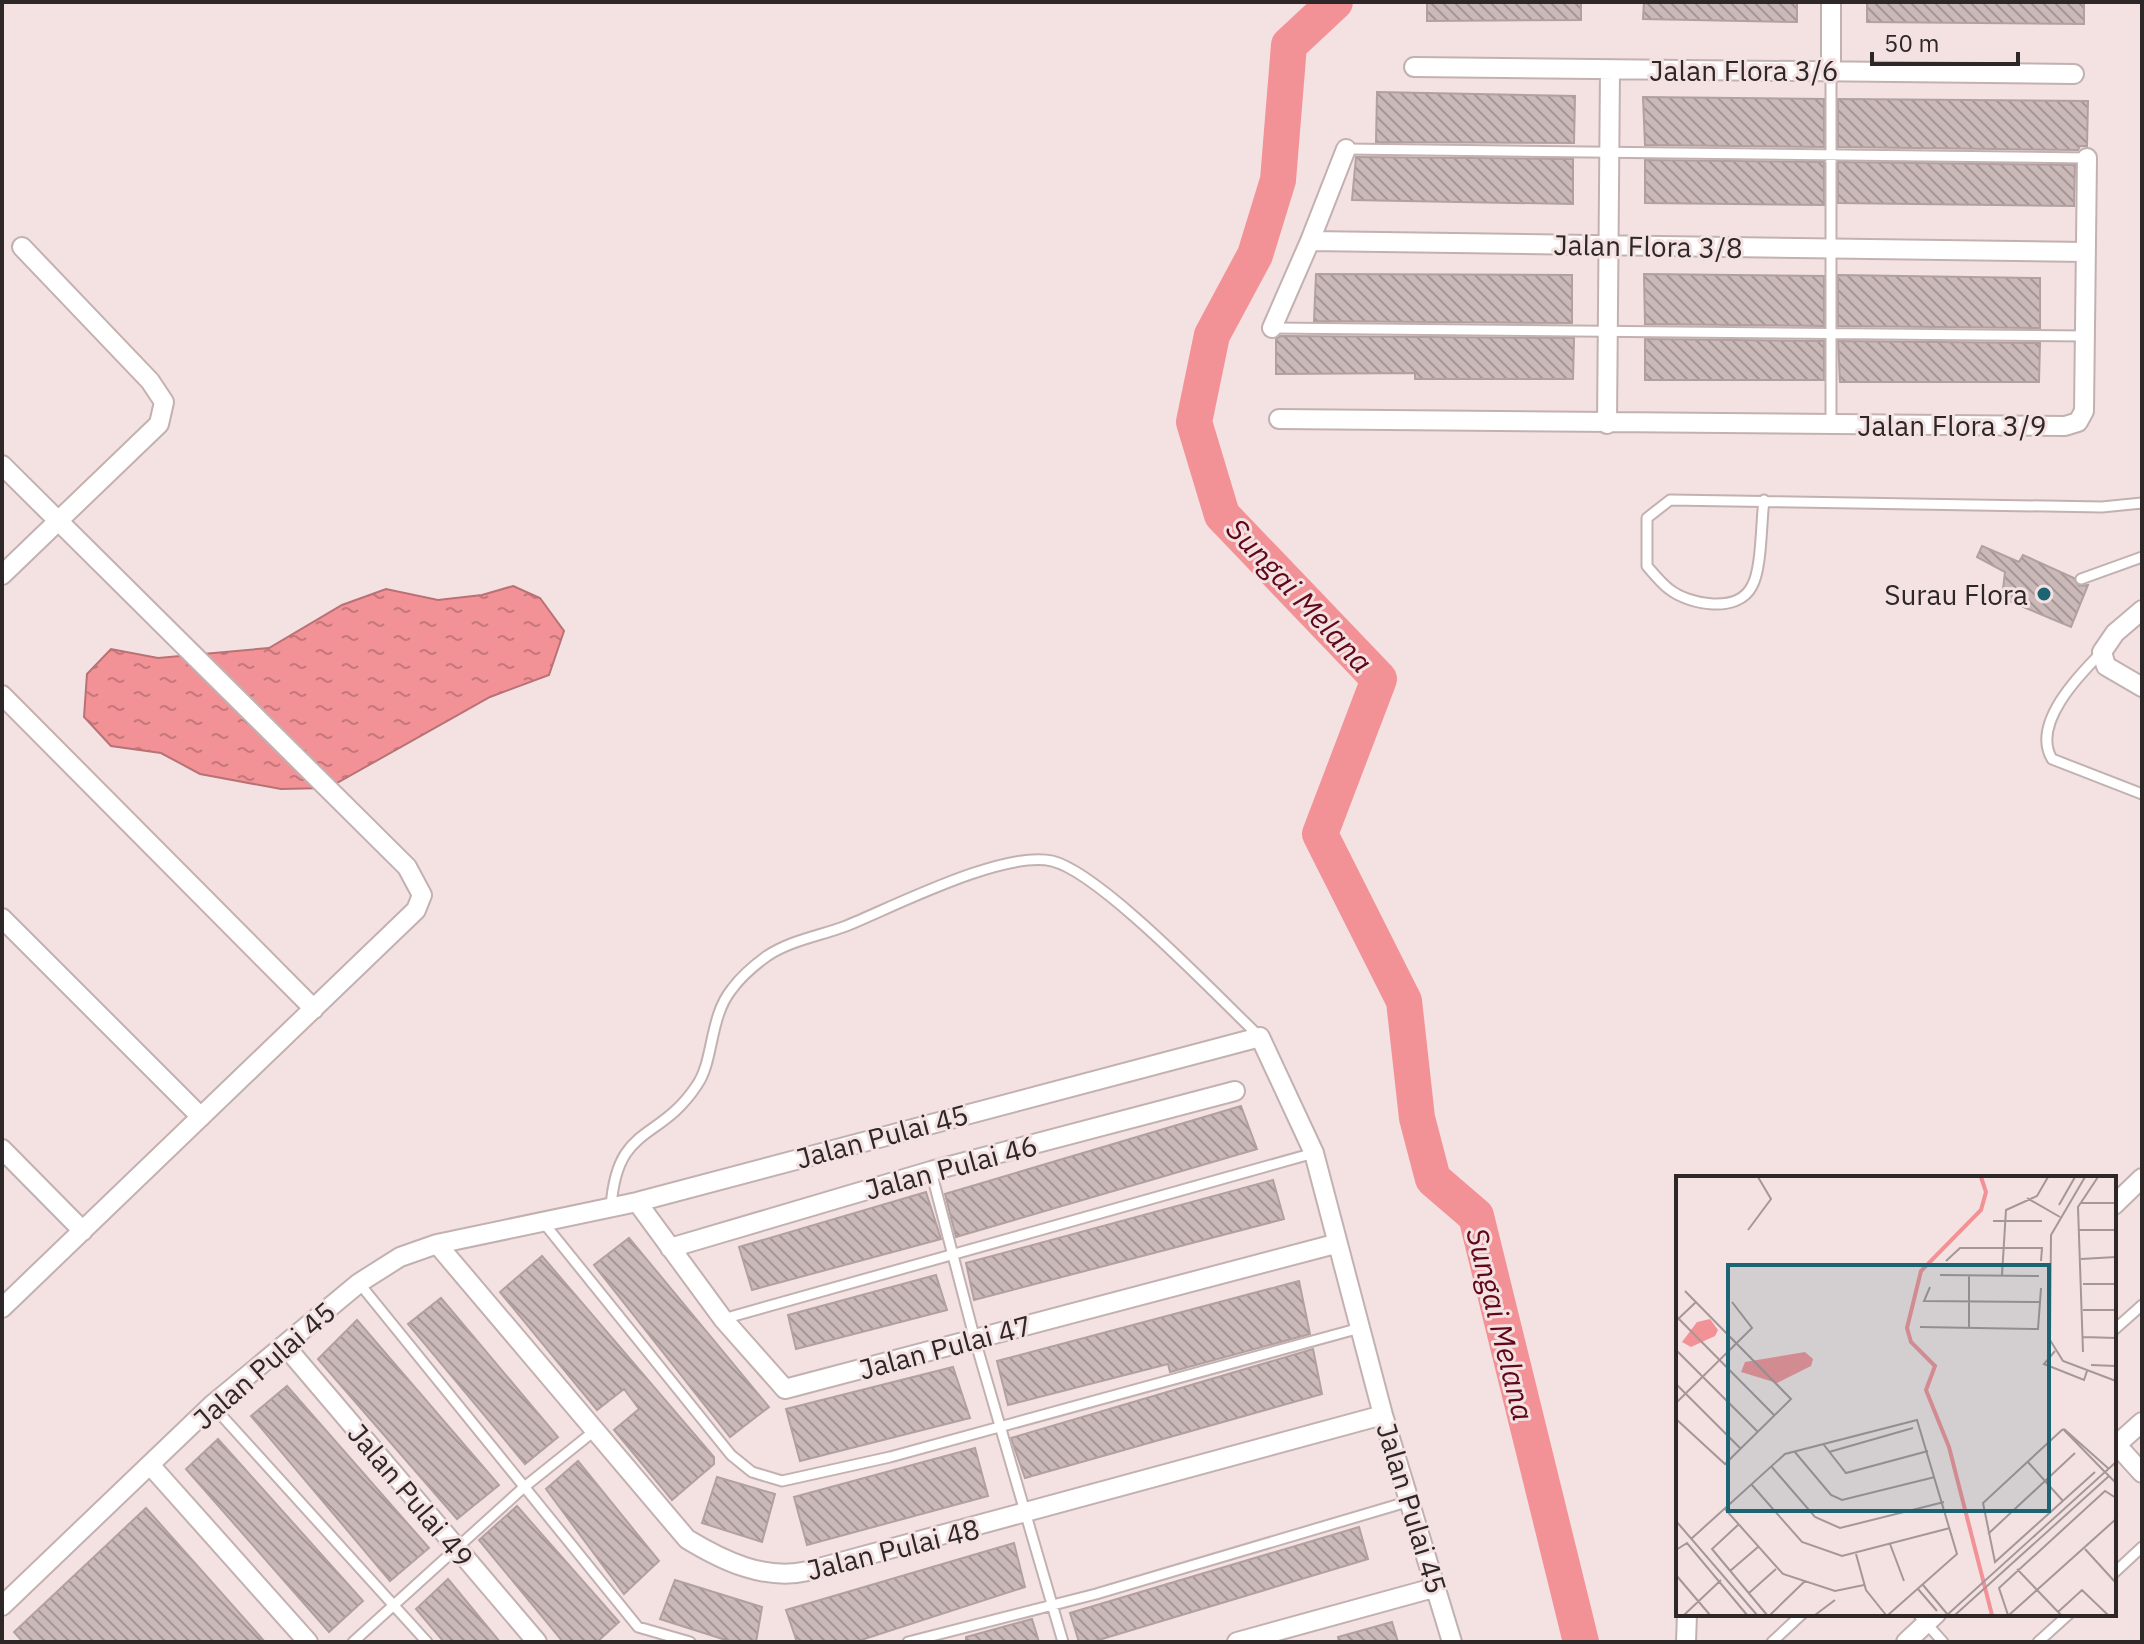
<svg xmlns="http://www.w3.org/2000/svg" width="2144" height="1644" font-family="'IBM Plex Sans',sans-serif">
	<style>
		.water { fill: url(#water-ripples); stroke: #b87275; stroke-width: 2 }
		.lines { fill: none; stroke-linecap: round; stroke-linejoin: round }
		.river { stroke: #f39296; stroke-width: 36 }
		.building { fill: url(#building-back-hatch); stroke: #b2a0a0; stroke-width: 2 }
		.lane-casing { stroke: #c3b1b1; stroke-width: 13 }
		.street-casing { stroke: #c3b1b1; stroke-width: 22 }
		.lane { stroke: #fff; stroke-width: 9 }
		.street { stroke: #fff; stroke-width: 18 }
		.poi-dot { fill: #1c6373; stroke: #f4e1e1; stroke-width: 3 }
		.labels { text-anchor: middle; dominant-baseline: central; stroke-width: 6; stroke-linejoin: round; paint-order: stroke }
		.street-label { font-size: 28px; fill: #2e2727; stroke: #f4e1e1 }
		.poi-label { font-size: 28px; fill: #2e2727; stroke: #f4e1e1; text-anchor: end }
		.water-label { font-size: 30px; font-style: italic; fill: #60081a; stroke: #f4e1e1 }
		.inset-river { fill: none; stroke: #f39296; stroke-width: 4 }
		.inset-road { fill: none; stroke: #a59797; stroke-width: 2 }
		.view { fill: #1c6373; fill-opacity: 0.15; stroke: #1c6373; stroke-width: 4 }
		.inset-edge { fill: none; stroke: #2e2727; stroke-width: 4 }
	</style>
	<defs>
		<pattern id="water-ripples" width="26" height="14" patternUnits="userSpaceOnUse" patternTransform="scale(2)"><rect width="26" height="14" fill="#f39296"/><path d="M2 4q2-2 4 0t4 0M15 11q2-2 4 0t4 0" fill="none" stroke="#c5777a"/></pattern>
		<pattern id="building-back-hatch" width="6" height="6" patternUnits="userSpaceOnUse" patternTransform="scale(2)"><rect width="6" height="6" fill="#cbb9b9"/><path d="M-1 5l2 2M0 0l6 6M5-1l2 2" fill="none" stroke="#a59696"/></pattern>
	</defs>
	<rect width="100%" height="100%" fill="#f4e1e1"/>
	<path class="water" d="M513 586 540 598 564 631 549 675 490 697 328 788 281 789 200 774 161 753 111 746 84 717 87 674 111 649 158 658 269 648 342 605 386 589 438 600 482 595Z"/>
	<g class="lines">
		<path class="river" d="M1335 2 1289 45 1278 180 1255 255 1212 335 1194 422 1222 515 1379 679 1320 834 1404 1001 1417 1118 1433 1179 1476 1216 1581 1642"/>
	</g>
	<path class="building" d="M1427 2H1581V20L1427 21Z
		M1644 2H1797V22L1643 19Z
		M1867 2H2084V24L1867 22Z
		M1377 92 1575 96 1574 143 1376 142Z
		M1643 97 1824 99V147L1645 145Z
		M1838 99 2088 101 2087 146H2080L2078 150 1838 147Z
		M1356 157 1573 159V204L1352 200Z
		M1645 160 1824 162V205L1645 203Z
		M1838 162 2075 165 2074 206 1838 203Z
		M1316 274 1572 275V323L1314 321Z
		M1644 274 1824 276V326L1645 324Z
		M1838 275 2040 278V328L1838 326Z
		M1281 336 1574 338 1573 379H1415V373L1276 374V339Z
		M1645 339 1824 341V380H1645Z
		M1838 341 2040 343 2039 382H1840Z
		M1982 546 2019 562 2023 555 2074 578 2079 586 2088 585 2071 627 2002 598 2005 572 1977 557Z
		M1241 1106 1257 1149 956 1237 945 1194Z
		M1273 1180 1284 1219 974 1300 966 1263Z
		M926 1192 941 1239 752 1290 739 1247Z
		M629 1238 769 1407 730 1437 594 1265Z
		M542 1256 714 1457V1464L672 1500 614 1430 639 1409 624 1389 597 1410 500 1292Z
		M936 1275 947 1310 796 1349 788 1315Z
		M1299 1281 1310 1334 1170 1372 1168 1364 1008 1405 997 1361Z
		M441 1298 558 1437 525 1464 408 1324Z
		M357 1320 499 1485 457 1519 318 1359Z
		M1313 1349 1322 1394 1025 1478 1011 1438Z
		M953 1367 970 1418 800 1461 786 1409Z
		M287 1386 429 1548 390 1581 251 1416Z
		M218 1439 363 1601 329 1632 186 1469Z
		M975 1448 988 1496 807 1545 794 1497Z
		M578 1461 659 1561 624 1594 546 1489Z
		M717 1477 775 1494 762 1542 702 1523Z
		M517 1506 619 1622 597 1642H563L479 1540Z
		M146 1508 265 1642H23L14 1632Z
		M1359 1527 1368 1559 1092 1642H1079L1070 1613Z
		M1014 1543 1025 1587 855 1642H797L786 1610Z
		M448 1579 500 1642H444L416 1609Z
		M675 1580 762 1607 756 1642H732L660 1619Z
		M1032 1619 1039 1642H966V1637Z
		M1392 1622 1398 1642H1339L1338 1637Z"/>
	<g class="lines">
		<g class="lane-casing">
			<path id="lane" d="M1831 72V424
				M1346 149 2087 158
				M1273 328 2085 336
				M1764 500C1761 521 1762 569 1752 586 1738 614 1689 605 1669 589 1661 583 1654 574 1647 566V518L1670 500 2102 507 2142 503
				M2081 579 2142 557
				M2102 652C2079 675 2031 724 2052 759L2142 794
				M931 1171 975 1340 1063 1642
				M611 1207C617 1123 659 1143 697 1085 714 1061 709 1017 732 989 740 978 756 964 767 956 791 940 820 936 846 926 893 907 1003 850 1052 861 1100 872 1218 997 1259 1036
				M543 1222 731 1455 752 1472 782 1481 890 1457 1360 1328
				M359 1283 638 1627 690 1642
				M723 1319 1314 1153
				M2114 1330 2142 1305
				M212 1405 427 1642
				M2114 1573 2142 1547
				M1918 1614 1943 1642
				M353 1642 523 1488 593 1432
				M908 1642 1096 1594 1410 1501
				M1772 1642 1802 1614
				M2038 1642 2069 1614"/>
		</g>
		<g class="street-casing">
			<path id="street" d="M1414 67 2074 74
				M1831 70V2
				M1346 149 1310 241 2085 252
				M1272 328 1310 241
				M1279 419 2065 426 2078 422 2084 411 2087 158
				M1607 424 1610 70
				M2 465 407 867 422 895 416 910 2 1308
				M2 575 159 424 164 402 150 381 22 247
				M2142 610 2115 633 2102 652 2106 666 2142 687
				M2 695 314 1009
				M2 918 201 1117
				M2 1149 83 1231
				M637 1202 723 1319 785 1389 1335 1244
				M2114 1205 2142 1178
				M437 1244 687 1539C723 1561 765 1581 808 1571L1383 1415
				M670 1248 931 1171 1235 1091
				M286 1347 537 1642
				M2114 1442 2142 1473
				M2114 1447 2142 1422
				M151 1466 308 1642
				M2 1606 212 1405 359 1283 400 1257 437 1244 637 1202 1260 1037 1314 1153 1383 1415 1452 1642
				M1237 1642 1437 1587
				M1686 1642 1687 1614
				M1906 1642 1936 1614"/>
		</g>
		<use href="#lane" class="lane"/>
		<use href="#street" class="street"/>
	</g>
	<circle class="poi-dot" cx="2044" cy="594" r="8"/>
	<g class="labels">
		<g class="street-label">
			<text x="1744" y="70">Jalan Flora 3/6</text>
			<text transform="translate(1648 246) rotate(1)">Jalan Flora 3/8</text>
			<text x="1952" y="425">Jalan Flora 3/9</text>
			<text transform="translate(882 1136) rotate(-15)">Jalan Pulai 45</text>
			<text transform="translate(951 1167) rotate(-15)">Jalan Pulai 46</text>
			<text transform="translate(945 1347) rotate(-15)">Jalan Pulai 47</text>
			<text transform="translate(264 1365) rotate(-41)">Jalan Pulai 45</text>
			<text transform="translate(411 1495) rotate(50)">Jalan Pulai 49</text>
			<text transform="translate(1412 1508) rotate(73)">Jalan Pulai 45</text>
			<text transform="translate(893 1549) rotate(-14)">Jalan Pulai 48</text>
		</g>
		<g class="poi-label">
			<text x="2028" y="594">Surau Flora</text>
		</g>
		<g class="water-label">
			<text transform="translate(1300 595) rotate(47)">Sungai Melana</text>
			<text transform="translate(1501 1324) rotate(76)">Sungai Melana</text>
		</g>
	</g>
	<g transform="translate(1676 1176)">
		<rect width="440" height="440" fill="#f4e1e1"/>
		<path d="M34 143 42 154 39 160 15 171 6 166 21 146ZM129 176 137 183 135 190 101 207 65 196 69 186Z" fill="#f39296"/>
		<path class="inset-river" d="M305 1 310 16 305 34 245 95 231 152 235 166 259 190 250 214 273 271 316 439"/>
		<path class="inset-road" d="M409 1 375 59 374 164 387 185 440 205M351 22 384 41M404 27H440M383 29 399 1M317 45H366M72 54 95 23 82 1M402 54H440M405 83 440 81M270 85 284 72H366L365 85M264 99 363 100M326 99 330 34 361 20 372 1M407 108H440M254 111 248 125 365 126M407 134H440M0 140 99 240M0 145 20 126M244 151 362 153 365 112M293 152V99M407 161 440 162M0 174 82 256M379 175 368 188 408 204 411 195M407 176 402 31 422 1M415 189 440 190M0 208 65 273M0 227 76 152 56 126M0 243 49 288 115 223 9 115M387 253 307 327 319 386 419 296M388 253 433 293M148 269 170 297 252 275M118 275 155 319 166 324 259 301M153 276 237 252M351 285 387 325M440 286 429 296 440 307M95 290 139 341 164 352 268 326M75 308 126 366 166 380 274 352M49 333 107 398 159 415 188 409M0 345 81 439M63 348 36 373 91 439M312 358 399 277M15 363 109 278 241 244 281 378 212 439M214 368 228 405M409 373 440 407M0 374 11 367 71 439M180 378 190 414 210 439M341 393 385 439M54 395 82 371M0 399 34 439M247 409 272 439M242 413 261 435M73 417 100 393M382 436 406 414 432 439M8 439 45 404M94 439 129 405M139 439 159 424M271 439 429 296 387 253M279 439 433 300M332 439 323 412 429 315 440 322M333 439 440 343"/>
		<path class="view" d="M52 89H373V335H52Z"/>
		<rect width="440" height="440" class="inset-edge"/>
	</g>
	<rect width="2144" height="1644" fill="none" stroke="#2e2727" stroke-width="8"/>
	<path d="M1872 52v12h146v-12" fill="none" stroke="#2e2727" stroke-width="4"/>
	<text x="1884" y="52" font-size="24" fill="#2e2727" stroke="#f4e1e1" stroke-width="6" paint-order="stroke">50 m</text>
</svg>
